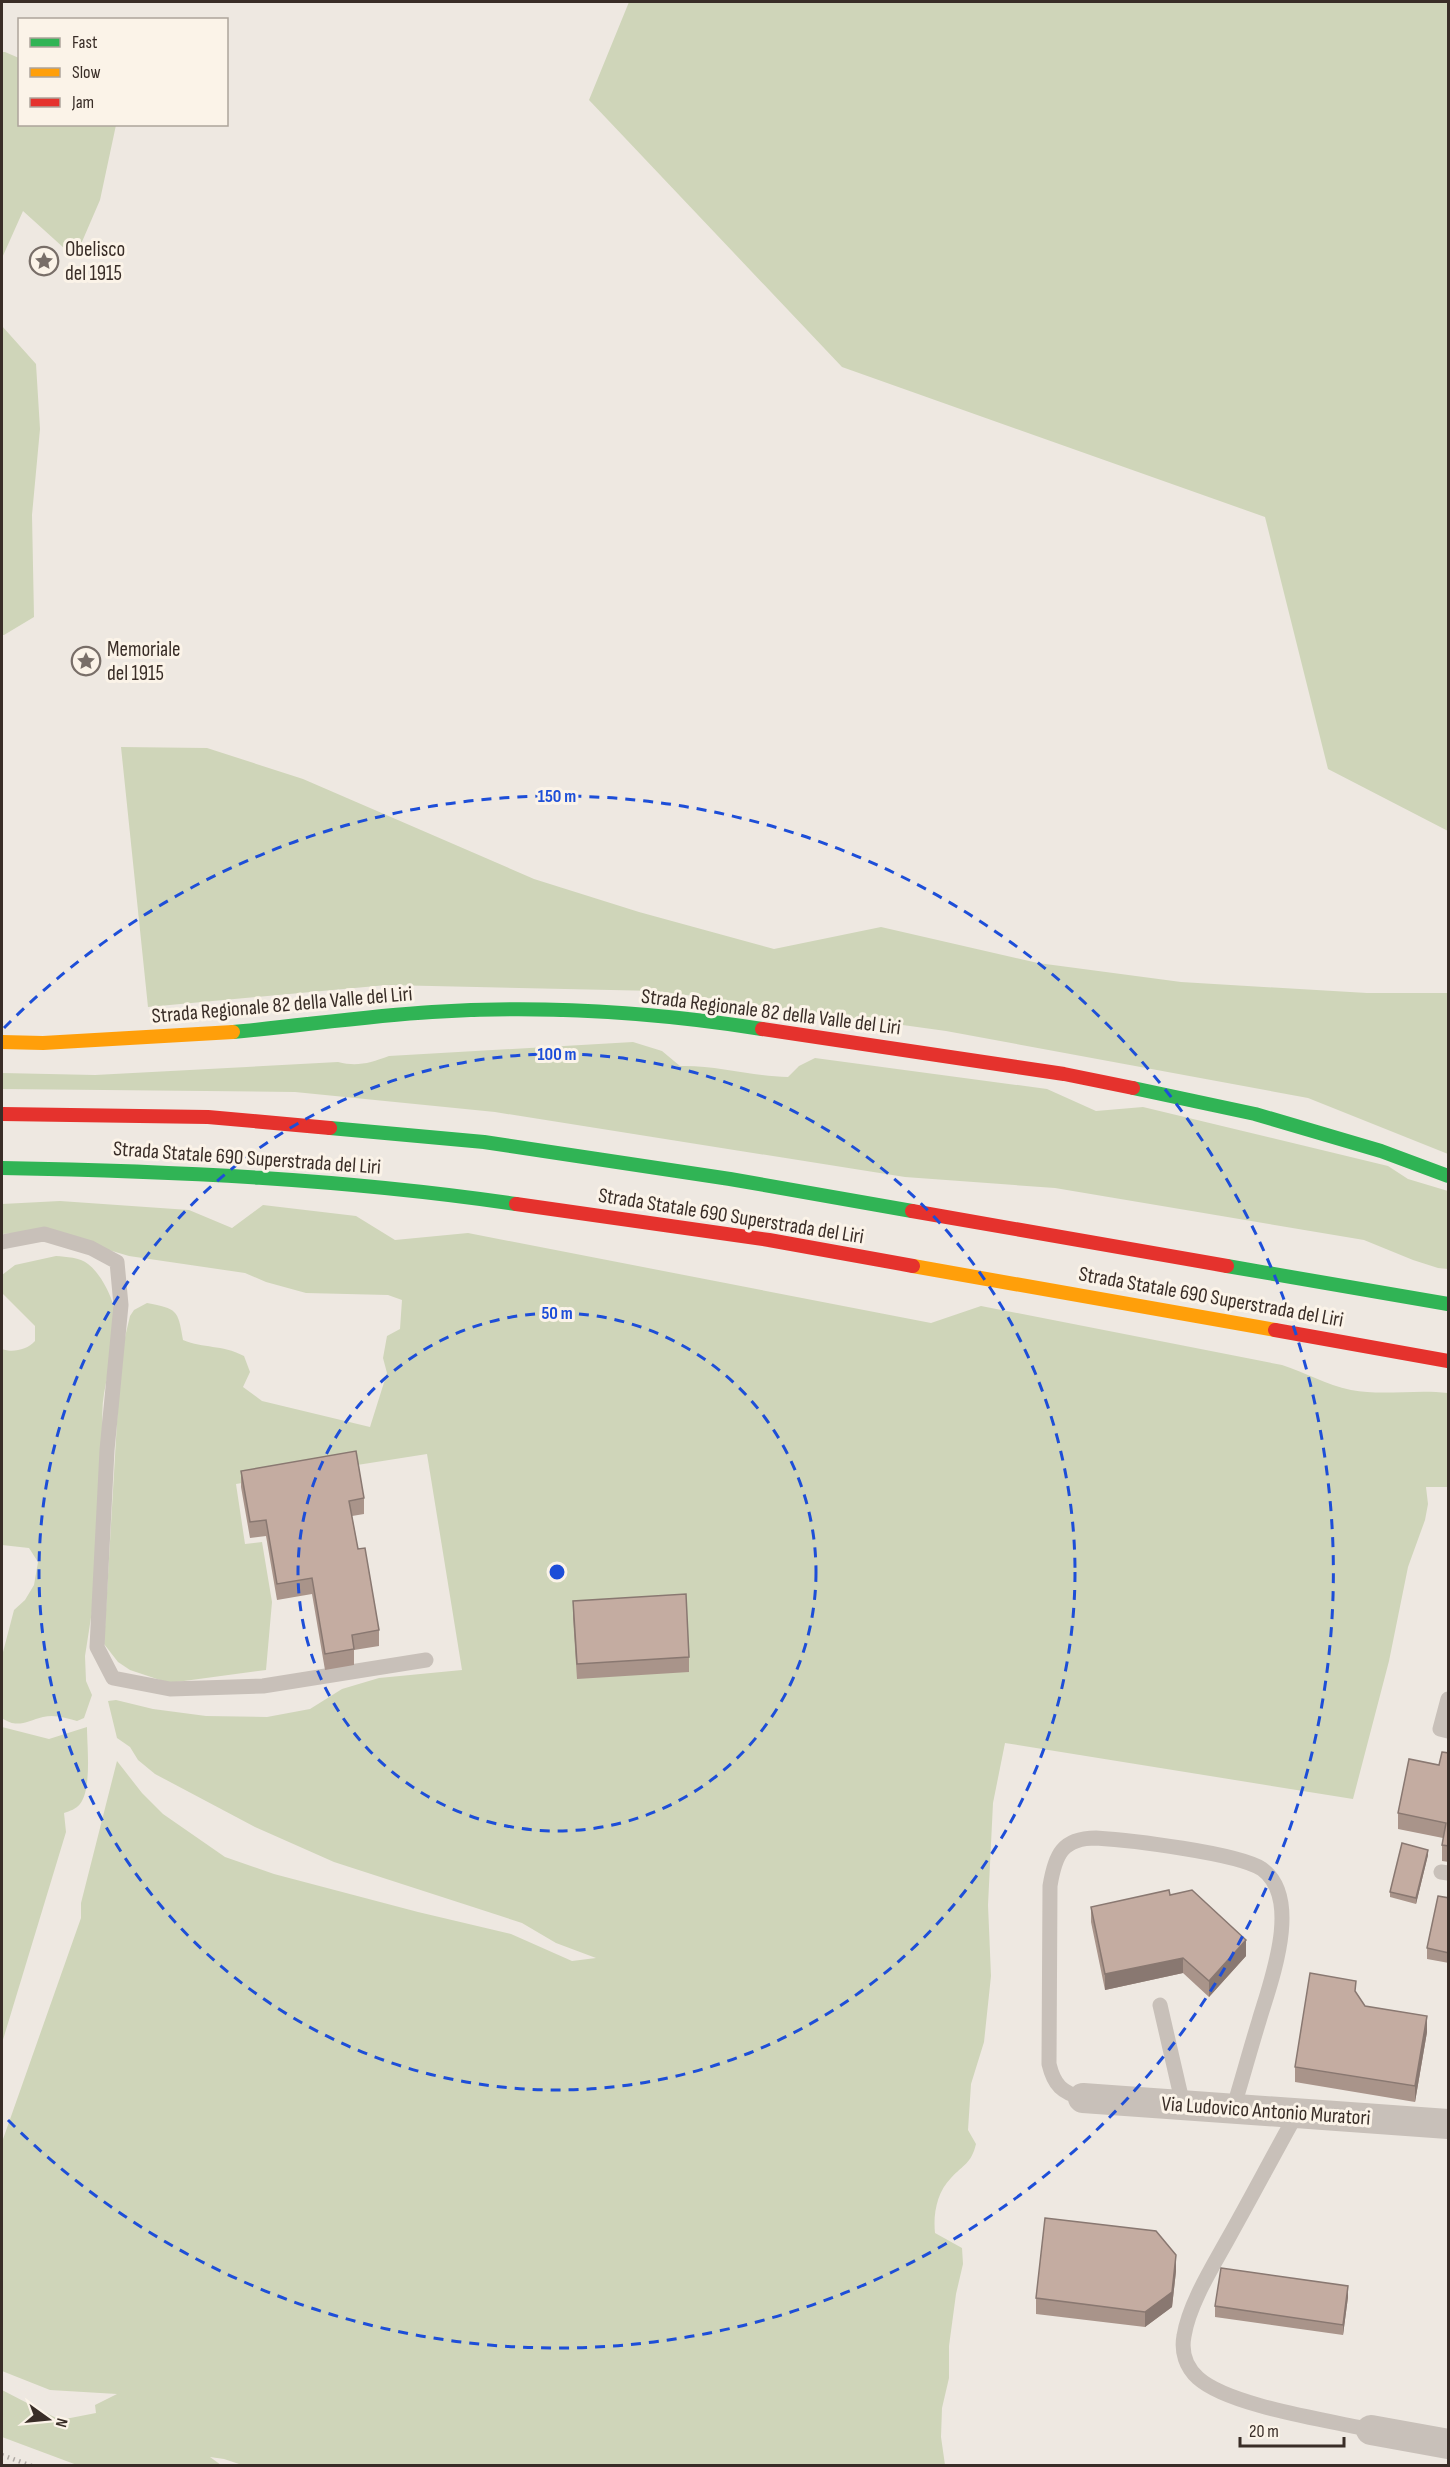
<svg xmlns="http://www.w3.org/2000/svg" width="1450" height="2467" font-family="'Sofia Sans Condensed',sans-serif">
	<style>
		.green { fill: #cfd5b9 }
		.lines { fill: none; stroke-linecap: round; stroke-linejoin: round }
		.lane { stroke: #c8c0b9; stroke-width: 15 }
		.street { stroke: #c8c0b9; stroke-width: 30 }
		.fast { stroke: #30b455; stroke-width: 14 }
		.slow { stroke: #ff9f0a; stroke-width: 14 }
		.jam { stroke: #e5322d; stroke-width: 14 }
		.rail { stroke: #afa9a4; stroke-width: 4.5; stroke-dasharray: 1.5 4.5; stroke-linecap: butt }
		.wall { fill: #a9948a }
		.shaded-wall { fill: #897871 }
		.building { fill: #c4aca1; stroke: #897871; stroke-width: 1.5 }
		.ring { fill: none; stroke: #1d4ed8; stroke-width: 3; stroke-dasharray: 10 8 }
		.labels { text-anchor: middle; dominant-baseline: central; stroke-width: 6; stroke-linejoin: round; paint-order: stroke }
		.poi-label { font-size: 21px; fill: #392d27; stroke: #fbf3e8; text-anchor: start }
		.street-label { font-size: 21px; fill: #392d27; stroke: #fbf3e8 }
		.centre { fill: #1d4ed8; stroke: #fbf3e8; stroke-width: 3 }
		.ring-label { font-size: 18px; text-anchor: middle; font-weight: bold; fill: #1d4ed8; stroke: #fbf3e8; stroke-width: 6; stroke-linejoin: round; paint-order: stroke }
	</style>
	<rect width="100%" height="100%" fill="#eee8e1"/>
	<path class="green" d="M629 2H1448V831L1328 769 1265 517 842 367 589 100Z
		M2 52H5L19 58 20 124 116 125 100 200 75 258 23 211 2 258Z
		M2 326 36 364 40 429 32 515 34 617 4 635H2Z
		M121 747 207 748 303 779 534 879 639 912 774 949 881 927 1038 963 1181 982 1367 993H1448V1154L1308 1098 946 1031 657 991 387 985 148 1007Z
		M633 1042 662 1051 680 1066C716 1065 751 1076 788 1077L799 1066 815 1058 1047 1089 1096 1111 1143 1107 1388 1166 1408 1179 1448 1191V1269L1438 1268 1413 1260 1364 1240 1055 1188 905 1177 495 1112 295 1092 2 1089V1073L95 1075 338 1062C357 1067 370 1063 389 1056Z
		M60 1201 189 1210 232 1228 263 1205 356 1216 395 1240 468 1233 931 1323 981 1306 1282 1365C1305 1372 1326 1385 1351 1390 1383 1396 1416 1389 1448 1393V1487H1426L1428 1504 1425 1520 1408 1567 1389 1661 1353 1799 1005 1743 993 1803 988 1905 991 1976 984 2042 971 2084 968 2130 976 2144C971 2164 964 2164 951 2178 937 2192 933 2214 935 2233L962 2248 963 2264 956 2294 949 2346V2378L942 2408 941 2437 945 2465 245 2466 224 2459 210 2457 221 2465H77L2 2437V2390L60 2420 96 2413 95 2405 117 2394 50 2390 2 2371V2142L81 1918V1903L117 1761 142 1793 163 1814 225 1857 274 1874 418 1912 511 1934 572 1961 596 1958 556 1943 522 1923 334 1862 255 1827 155 1774 138 1760 130 1747 117 1738 108 1701 116 1700 153 1709 206 1716 267 1717 310 1709 342 1689 379 1678 462 1670 427 1454 236 1484 245 1544 262 1542 272 1602 266 1670 169 1683 130 1670 118 1662 104 1644 121 1354 130 1316 134 1310 147 1303C177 1309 178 1309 183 1340 204 1349 221 1344 244 1356L250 1372 243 1387 262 1401 370 1427 387 1373 383 1358 387 1336 400 1329 402 1300 388 1295 306 1293 266 1282 245 1273 129 1256 68 1238 53 1231 2 1234V1204Z
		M56 1256C66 1257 80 1257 88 1264 104 1276 119 1310 117 1330 113 1363 99 1393 103 1427L97 1579 85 1656 86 1681 92 1695 84 1718 77 1721C66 1718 55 1714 43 1717 27 1721 17 1729 2 1718V1656L14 1610 25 1600 34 1585 38 1562 29 1548 2 1545V1349C12 1353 27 1350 35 1341V1326L2 1293V1275L15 1265Z
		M2 1727 49 1739 87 1727C87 1746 92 1789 80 1804 76 1809 70 1811 64 1813L66 1832 2 2043Z"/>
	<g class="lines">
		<path class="lane" d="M2 1242 44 1234 91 1248 117 1262 121 1305 107 1450 97 1647 113 1678 170 1689 263 1686 426 1660
			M1448 1699 1440 1729 1448 1731
			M1441 1872 1448 1873
			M1160 2005 1183 2105
			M1083 2098C1062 2093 1054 2085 1049 2064L1050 1886C1055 1855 1062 1838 1096 1838 1129 1840 1238 1853 1262 1869 1303 1899 1270 1983 1259 2021 1250 2050 1242 2080 1233 2109
			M1297 2113C1274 2154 1252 2196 1229 2237 1213 2266 1189 2304 1184 2336 1181 2352 1186 2367 1198 2378 1229 2406 1328 2420 1371 2430"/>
		<path class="street" d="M1083 2098 1448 2124
			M1371 2430 1448 2444"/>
		<path class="fast" d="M233 1032C299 1026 366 1016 432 1012 542 1005 654 1012 762 1029
			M1133 1088 1255 1114 1381 1151 1448 1176
			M330 1128 484 1142 730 1179 912 1211
			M2 1168C174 1171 345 1179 516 1204
			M1227 1266 1448 1304"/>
		<path class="slow" d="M2 1042 43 1043 233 1032
			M913 1266 1275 1330"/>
		<path class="jam" d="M762 1029 1064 1074 1133 1088
			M2 1114 208 1117 330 1128
			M516 1204 769 1240 913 1266
			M912 1211 1227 1266
			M1275 1330 1448 1361"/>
		<path class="rail" d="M2 2455 32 2466"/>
	</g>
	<path class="wall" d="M241 1471 364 1498V1514L352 1516 358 1549 379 1630V1646L354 1650V1665L325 1670 312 1594 277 1600 266 1536 250 1538 241 1487Z
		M573 1601 689 1657V1672L577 1679 573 1617Z
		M1449 1753V1862L1442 1861V1845L1443 1838 1398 1829V1813Z
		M1428 1855 1416 1904 1390 1897V1892Z
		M1170 1895 1246 1956 1209 1997 1183 1973 1105 1990 1091 1922V1907Z
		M1449 1898V1963L1427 1959V1948Z
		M1356 1993 1365 2006 1427 2032 1415 2102 1295 2082V2067Z
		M1176 2271 1172 2307 1145 2327 1036 2314V2298Z
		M1348 2297 1343 2335 1215 2317V2306Z"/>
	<path class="shaded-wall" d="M1428 1850V1855L1416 1904V1898Z
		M1246 1940V1956L1209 1997V1981Z
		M1183 1958V1973L1105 1990V1974Z
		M1427 2016V2032L1415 2102V2086Z
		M1176 2255V2271L1172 2307 1145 2327V2312Z
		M1348 2286V2297L1343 2335V2325Z"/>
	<path class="building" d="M356 1451 364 1498 349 1501 358 1549 365 1548 379 1630 352 1635 354 1649 325 1654 312 1578 277 1584 266 1520 250 1522 241 1471Z
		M686 1594 689 1657 577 1664 573 1601Z
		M1442 1752 1449 1753V1846L1442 1845 1446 1823 1398 1813 1409 1759 1439 1765Z
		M1402 1843 1428 1850 1416 1898 1390 1892Z
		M1169 1890 1170 1895 1192 1890 1246 1940 1209 1981 1183 1958 1105 1974 1091 1907Z
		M1438 1896 1449 1898V1953L1427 1948Z
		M1310 1973 1356 1981 1355 1991 1365 2006 1427 2016 1415 2086 1295 2067Z
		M1045 2218 1156 2231 1176 2255 1172 2292 1145 2312 1036 2298Z
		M1221 2268 1348 2286 1343 2325 1215 2306Z"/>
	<g class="ring">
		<circle cx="557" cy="1572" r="259"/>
		<circle cx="557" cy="1572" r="518"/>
		<path d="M4 1028A776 776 0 1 1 4 2116"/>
	</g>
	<defs>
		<g id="sight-ring" transform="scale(1.5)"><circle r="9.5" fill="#fbf3e8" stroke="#786e68" stroke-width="1.5"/><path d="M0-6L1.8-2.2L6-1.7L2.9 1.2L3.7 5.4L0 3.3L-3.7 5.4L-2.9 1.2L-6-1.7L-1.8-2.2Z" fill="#786e68"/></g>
	</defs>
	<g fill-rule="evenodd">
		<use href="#sight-ring" x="44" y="261"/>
		<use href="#sight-ring" x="86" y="661"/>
	</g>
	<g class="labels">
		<g class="poi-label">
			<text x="65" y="249">Obelisco<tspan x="65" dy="24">del 1915</tspan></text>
			<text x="107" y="649">Memoriale<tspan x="107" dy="24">del 1915</tspan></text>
		</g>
		<g class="street-label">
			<text transform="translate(282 1005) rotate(-5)">Strada Regionale 82 della Valle del Liri</text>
			<text transform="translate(771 1012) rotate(7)">Strada Regionale 82 della Valle del Liri</text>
			<text transform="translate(247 1158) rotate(4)">Strada Statale 690 Superstrada del Liri</text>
			<text transform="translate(731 1216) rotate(9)">Strada Statale 690 Superstrada del Liri</text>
			<text transform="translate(1211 1297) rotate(10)">Strada Statale 690 Superstrada del Liri</text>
			<text transform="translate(1266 2111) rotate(4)">Via Ludovico Antonio Muratori</text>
		</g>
	</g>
	<circle cx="557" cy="1572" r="9" class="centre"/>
	<g class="ring-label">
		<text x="557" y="802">150 m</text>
		<text x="557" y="1060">100 m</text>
		<text x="557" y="1319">50 m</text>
	</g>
	<rect width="1450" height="2467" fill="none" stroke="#392d27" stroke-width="6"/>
	<rect x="18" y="18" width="210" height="108" fill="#fbf3e8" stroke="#ada49b" stroke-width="1.5"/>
	<rect x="30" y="38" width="30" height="9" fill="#30b455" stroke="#ada49b" stroke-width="1.5"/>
	<text x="72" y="48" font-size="18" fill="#392d27">Fast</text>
	<rect x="30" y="68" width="30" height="9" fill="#ff9f0a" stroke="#ada49b" stroke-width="1.5"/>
	<text x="72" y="78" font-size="18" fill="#392d27">Slow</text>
	<rect x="30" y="98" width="30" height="9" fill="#e5322d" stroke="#ada49b" stroke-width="1.5"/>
	<text x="72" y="108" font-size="18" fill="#392d27">Jam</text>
	<g transform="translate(48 2419) rotate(105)" stroke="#fbf3e8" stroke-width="4.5" paint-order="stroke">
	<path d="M0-4.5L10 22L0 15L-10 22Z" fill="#392d27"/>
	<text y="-9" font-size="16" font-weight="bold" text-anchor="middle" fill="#392d27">N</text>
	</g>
	<path d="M1240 2437v9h104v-9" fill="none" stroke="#392d27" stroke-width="3"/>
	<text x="1249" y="2437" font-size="18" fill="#392d27" stroke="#fbf3e8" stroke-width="4.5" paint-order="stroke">20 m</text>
</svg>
